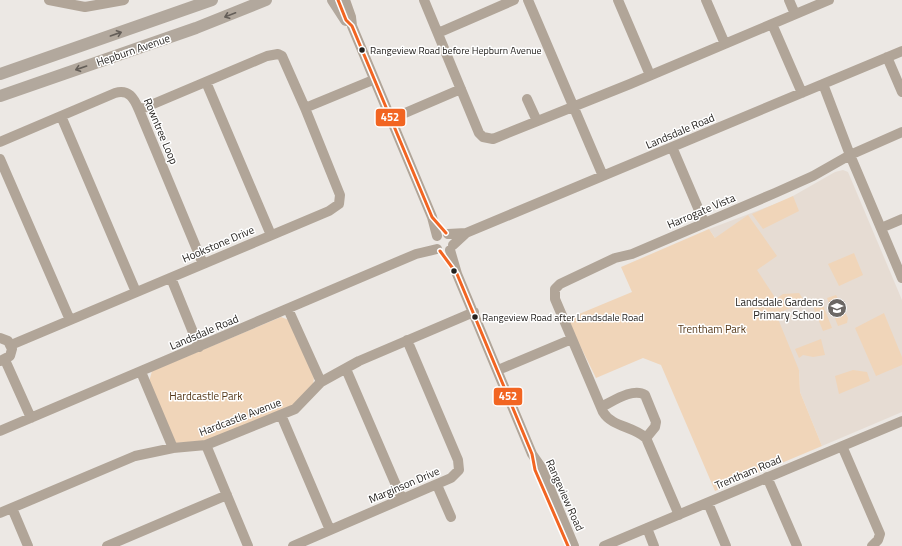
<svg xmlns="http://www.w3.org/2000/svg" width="902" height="546" font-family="'Titillium Web',sans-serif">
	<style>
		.built { fill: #e6dcd3 }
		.green { fill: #f0d5b9 }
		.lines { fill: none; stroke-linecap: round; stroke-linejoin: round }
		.minor { stroke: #b1a598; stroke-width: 10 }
		.major { stroke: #b2a89d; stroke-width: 12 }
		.bus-1-casing { stroke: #fff; stroke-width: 6 }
		.bus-1 { stroke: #f26522; stroke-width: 3 }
		.oneway { stroke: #645e58 }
		.bus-dot { fill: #25221f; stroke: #fff; stroke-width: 1.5 }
		.labels { text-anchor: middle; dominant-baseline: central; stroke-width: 3; stroke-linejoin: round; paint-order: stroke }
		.bus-label { font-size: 10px; fill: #25221f; stroke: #fff; text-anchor: start }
		.street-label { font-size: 11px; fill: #25221f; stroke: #fff }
		.poi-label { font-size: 11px; fill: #25221f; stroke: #fff; text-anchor: end }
		.park-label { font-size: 11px; fill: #543717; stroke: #fff }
		.line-badge { stroke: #fff; stroke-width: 1.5 }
		.badge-label { font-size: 11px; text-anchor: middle; font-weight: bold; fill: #fff }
	</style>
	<rect width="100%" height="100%" fill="#ece8e4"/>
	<path class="built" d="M843 170 848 172 902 300V412L822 446 800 392 799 370 735 267 709 229 786 200 835 172Z"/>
	<path class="green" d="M793 196 799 211 763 229 752 214Z
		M748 215 777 256 757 270 776 299 783 294 799 293 805 302 776 314 799 370 800 392 822 446 715 491 661 365 643 358 596 378 567 319 632 292 621 267 709 229 715 238Z
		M854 253 863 275 839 286 828 264Z
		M836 295 848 318 847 323 838 326 827 298Z
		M821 300 832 328 823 331 812 304Z
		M884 313 902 357V365L876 376 855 328Z
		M281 317 289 320 314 377 313 386 298 404 205 441 176 443 149 382 152 371Z
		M821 339 825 355 813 357 803 355 799 358 795 349Z
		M853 370 867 372 870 381 839 394 835 376Z"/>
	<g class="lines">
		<path class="minor" d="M49 0 85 7 124 0
			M345 0 351 17 352 26 432 217 437 236
			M424 0 479 133 483 137 493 139 630 84 829 0
			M528 0 603 176
			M618 0 650 75
			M706 0 725 44
			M789 0 795 14
			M772 24 802 93
			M438 33 514 0
			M887 57 902 92
			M206 82 271 235
			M823 84 850 155 902 278
			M527 99 537 121
			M305 108 373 80
			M61 116 136 292
			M391 119 461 89
			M0 142 115 93C129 89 134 98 139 110L203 264
			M672 147 704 222
			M0 159 70 320
			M881 228 902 219
			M448 234 466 233 902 51
			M453 245 466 233
			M450 250 457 274 532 454 541 467 574 546
			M171 278 199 347
			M288 309 321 382
			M0 338 8 341 12 349 10 356 0 361
			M11 345 329 211 339 204 340 195 305 108 282 56 278 54 267 56 139 110
			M5 360 31 418
			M346 369 402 499
			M498 370 572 339
			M141 372 173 448
			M601 407C612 402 633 387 645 395L656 422 655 427 646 438
			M281 415 330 530
			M0 431 416 254 437 249
			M206 445 248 546
			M842 446 880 534 878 540 872 546
			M767 477 797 546
			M437 485 451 517
			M708 503 726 546
			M12 508 28 546
			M0 513 135 456 173 448 206 445 295 409 321 382 359 361 474 312
			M679 515 646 438C633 426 612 427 603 412L555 299V289L560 284 615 258 632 254 775 193 813 176 850 155 902 132
			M647 528 654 546
			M107 546 227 495
			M293 546 451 478 459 470 458 460 407 340
			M604 546 902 421"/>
		<path class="major" d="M333 0 346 20
			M0 74 212 0
			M0 96 196 28 266 0"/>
		<g class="bus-1-casing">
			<path id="bus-1" d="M338 0 346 20 352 26 432 217 446 233
				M440 251 457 274 532 454 535 470 568 546"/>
		</g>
		<use href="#bus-1" class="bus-1"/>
	</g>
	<defs><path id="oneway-shaft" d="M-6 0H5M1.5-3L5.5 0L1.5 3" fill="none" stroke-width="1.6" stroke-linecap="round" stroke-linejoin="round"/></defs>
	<g class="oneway">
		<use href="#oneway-shaft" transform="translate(230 15) rotate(159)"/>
		<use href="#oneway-shaft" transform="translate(116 34) rotate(-19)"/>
		<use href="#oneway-shaft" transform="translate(81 68) rotate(161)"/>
	</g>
	<defs>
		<g id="school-disc" transform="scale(1)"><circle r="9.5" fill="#6b6764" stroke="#fff"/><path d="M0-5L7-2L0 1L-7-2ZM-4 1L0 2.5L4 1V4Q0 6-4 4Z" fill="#fff"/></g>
	</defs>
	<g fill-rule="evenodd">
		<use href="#school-disc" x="837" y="308"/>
	</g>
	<g class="bus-dot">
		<circle cx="362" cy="50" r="3.5"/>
		<circle cx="454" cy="271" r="3.5"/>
		<circle cx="475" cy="317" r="3.5"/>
	</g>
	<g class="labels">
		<g class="bus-label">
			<text x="370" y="50">Rangeview Road before Hepburn Avenue</text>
			<text x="482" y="317">Rangeview Road after Landsdale Road</text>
		</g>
		<g class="street-label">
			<text transform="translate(133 50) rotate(-19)">Hepburn Avenue</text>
			<text transform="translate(161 131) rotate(67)">Rowntree Loop</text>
			<text transform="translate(680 131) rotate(-23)">Landsdale Road</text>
			<text transform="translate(701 211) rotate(-23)">Harrogate Vista</text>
			<text transform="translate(218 244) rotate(-23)">Hookstone Drive</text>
			<text transform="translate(204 332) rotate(-23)">Landsdale Road</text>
			<text transform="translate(240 417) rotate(-21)">Hardcastle Avenue</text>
			<text transform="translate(748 472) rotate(-23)">Trentham Road</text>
			<text transform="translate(404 485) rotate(-23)">Marginson Drive</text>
			<text transform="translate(565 495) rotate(66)">Rangeview Road</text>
		</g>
		<g class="poi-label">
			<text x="823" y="302">Landsdale Gardens<tspan x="823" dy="13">Primary School</tspan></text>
		</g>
		<g class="park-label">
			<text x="712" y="329">Trentham Park</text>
			<text x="206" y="396">Hardcastle Park</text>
		</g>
	</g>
	<g class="line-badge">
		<rect x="375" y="108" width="31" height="19" rx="4" fill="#f26522"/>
		<rect x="493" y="387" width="30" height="19" rx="4" fill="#f26522"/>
	</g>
	<g class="badge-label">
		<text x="390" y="121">452</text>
		<text x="508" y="400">452</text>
	</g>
</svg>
